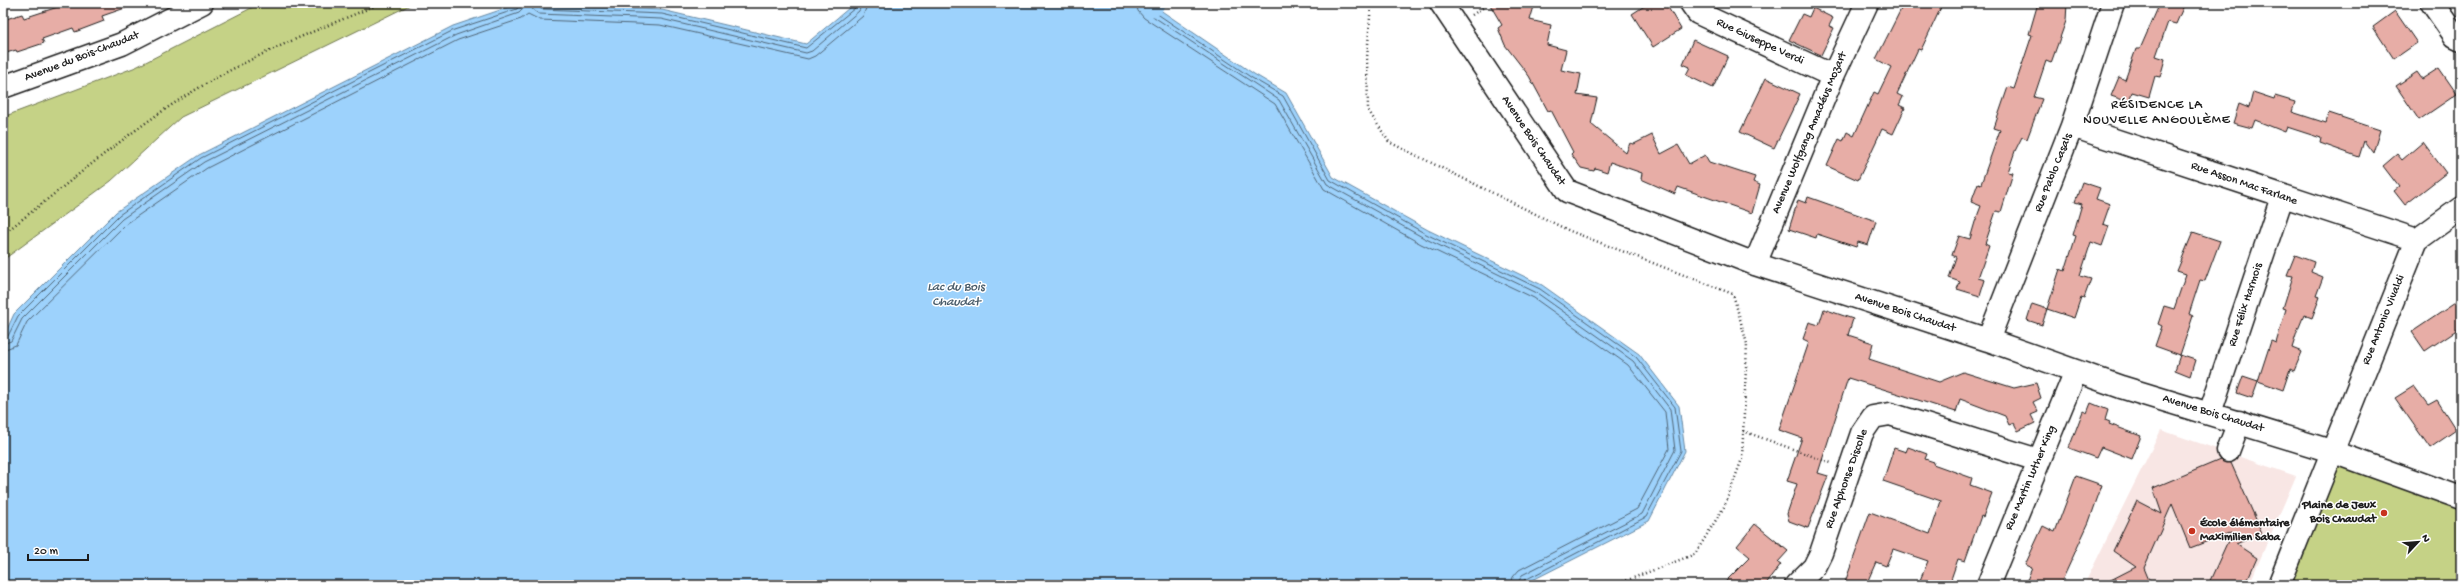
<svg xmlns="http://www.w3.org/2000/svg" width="2464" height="588" font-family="'Gochi Hand',sans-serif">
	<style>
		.built { fill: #f8e6e4 }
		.green { fill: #c5d286; stroke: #707751 }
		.water { fill: #9dd2fc; stroke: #6989a2 }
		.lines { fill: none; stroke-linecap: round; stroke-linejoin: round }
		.shore { stroke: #506576; stroke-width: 1 }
		.canal { stroke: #9dd2fc; stroke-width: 21 }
		.building { fill: #e7ada6; stroke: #1c1c1c }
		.minor-casing { stroke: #1c1c1c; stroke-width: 25 }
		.path { stroke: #1c1c1c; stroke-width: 2.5; stroke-dasharray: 1 3; stroke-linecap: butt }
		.minor { stroke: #fff; stroke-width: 22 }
		.poi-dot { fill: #c8321e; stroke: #fff; stroke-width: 1.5 }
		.labels { text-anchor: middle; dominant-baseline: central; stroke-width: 3; stroke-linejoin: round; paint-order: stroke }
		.street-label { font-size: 12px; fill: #1c1c1c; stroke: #fff }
		.poi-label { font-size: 12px; font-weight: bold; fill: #1c1c1c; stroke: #fff; text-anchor: end }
		.neighbourhood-label { font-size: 13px; letter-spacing: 1px; fill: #1c1c1c; stroke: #fff }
		.water-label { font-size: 13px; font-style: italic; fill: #495c6a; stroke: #fff }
	</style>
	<rect width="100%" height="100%" fill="#fff"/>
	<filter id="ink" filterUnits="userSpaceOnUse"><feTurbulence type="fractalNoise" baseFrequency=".025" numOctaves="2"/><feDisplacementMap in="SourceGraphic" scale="8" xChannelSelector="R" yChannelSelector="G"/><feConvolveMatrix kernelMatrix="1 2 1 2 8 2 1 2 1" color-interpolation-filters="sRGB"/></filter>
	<g filter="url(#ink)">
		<path class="built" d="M2161 430 2296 476 2249 585H2084Z"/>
		<path class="green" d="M261 3H414L181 117 111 181 3 260V117L136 67Z
			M2331 451 2461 498V585H2279Z"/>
		<path class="water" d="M855 3H1150L1254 74 1286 93 1333 177 1428 230 1542 285 1639 354 1679 406 1685 451 1649 521 1523 585H3V338L14 314 116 212 199 155 453 26 518 4 662 10 806 44Z"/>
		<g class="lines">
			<path class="shore" d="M531 3 533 10 539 14 661 19 806 53 812 51 859 11 862 3
				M536 3 541 9 662 14 806 48 855 8 857 3
				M1136 3 1138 11 1144 18 1275 104 1324 189 1421 244 1534 298 1628 365 1665 412 1669 449 1637 509 1519 570 1513 577 1511 585
				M1142 3 1148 13 1279 100 1327 184 1424 238 1537 293 1633 361 1670 409 1675 450 1642 514 1522 575 1517 585
				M1147 3 1150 9 1252 78 1283 96 1330 180 1426 234 1540 289 1636 357 1675 407 1681 451 1646 517 1525 580 1522 585
				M3 339 8 336 18 316 119 215 201 158 454 30 517 9 520 3
				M3 344 11 341 22 319 122 219 204 162 456 35 519 13 523 9 525 3
				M3 350 16 345 27 322 126 224 207 168 458 40 521 19 528 14 540 20 660 25 808 59 815 56 863 16 868 3"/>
			<path class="canal" d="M1153 6 1154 3"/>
		</g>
		<path class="building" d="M70 3H130L131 6 102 16 104 21 75 32 73 28 42 39 44 43 17 52 16 50 3 54V20L22 14 24 18Z
			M1489 3H1535L1530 20 1551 25 1547 45 1566 50 1561 70 1581 74 1577 95 1597 98 1591 124 1626 153 1630 143 1634 144 1652 135 1661 154 1678 145 1689 164 1705 155 1709 162 1755 177 1753 182 1760 185 1752 213 1678 187 1675 194 1641 179 1642 173 1610 162 1607 172 1595 168 1594 171 1581 168 1571 154 1573 152 1551 110 1548 111 1529 76 1505 45 1498 28 1502 25Z
			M1649 3H1660L1662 6 1666 4 1681 29 1653 47 1632 14Z
			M1904 3H1943L1921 50 1918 49 1897 94 1903 97 1899 105 1905 108 1893 134 1882 129 1858 180 1827 166 1839 139 1843 141 1847 132 1854 136 1874 92 1878 94 1891 67 1876 59Z
			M2038 3H2067L2066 21 2051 63 2046 61 2034 97 2042 99 2027 139 2022 137 2015 151 2008 172 2013 173 2001 212 1996 211 1985 244 1989 246 1978 278 1985 280 1980 296 1957 289 1960 282 1949 278 1956 257 1952 255 1959 236 1970 239 1975 222 1981 206 1971 202 1978 183 1981 184 2000 130 1994 128 2008 87 2014 89 2032 35 2029 34Z
			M2160 3H2185L2176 24 2168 22 2156 56 2165 59 2160 77 2155 76 2149 97 2132 92 2129 102 2111 96 2119 77 2125 80 2136 49H2140Z
			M1813 8 1833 18 1829 26 1834 28 1821 55 1789 40 1802 14 1809 17Z
			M2395 11 2417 43 2394 59 2373 27Z
			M1693 40 1728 56 1713 88 1686 75 1690 67 1683 64Z
			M2439 68 2457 94 2419 120 2396 86 2417 72 2422 79Z
			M1766 78 1800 94 1774 148 1740 132Z
			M2253 92 2274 99 2275 96 2295 102 2292 112 2326 123 2329 113 2380 130 2373 153 2364 141 2359 157 2320 143 2321 138 2287 127 2285 132 2255 120 2252 128 2233 123 2239 104 2249 108Z
			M2423 142 2446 173 2405 205 2394 191 2399 187 2383 166 2397 154 2402 160Z
			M2082 182 2100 188 2096 199 2110 204 2103 224 2109 226 2102 246 2091 242 2080 276 2091 279 2084 298 2081 297 2074 318 2047 309 2060 269 2065 271 2076 236 2073 235 2082 204 2075 202Z
			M1808 197 1876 221 1868 245 1858 242 1856 247 1817 234 1816 238 1789 229 1798 200 1806 203Z
			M2193 232 2220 241 2205 281 2200 280 2189 314 2193 316 2180 355 2155 346 2162 326 2158 324 2164 306 2174 309 2186 274 2177 271Z
			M2295 255 2314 262 2311 272 2323 277 2316 296 2320 297 2312 318 2304 315 2297 332 2292 348 2302 352 2294 371 2290 369 2283 390 2258 381 2271 341 2276 343 2286 309 2283 308 2293 276 2287 275Z
			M2461 299V327L2425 351 2412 332Z
			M2032 304 2047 309 2042 325 2027 320Z
			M1824 309 1853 319 1848 335 1873 343 1869 359 1939 382 1963 372 2014 388 2036 383 2041 398 2033 402 2038 412 2031 415 2035 423 2018 431 2014 423 2009 425 2005 416 1960 399 1956 412 1848 378 1818 473 1828 476 1808 528 1789 521 1787 514 1797 484 1787 481 1802 438 1779 430 1809 342 1803 339 1809 322 1819 325Z
			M2180 355 2195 360 2190 376 2175 370Z
			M2243 376 2258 381 2252 398 2237 393Z
			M2414 386 2428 405 2437 400 2456 430 2430 448 2395 398Z
			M2091 403 2108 410 2105 420 2110 422 2109 424 2141 436 2132 459 2101 447 2096 458 2069 448 2083 411 2087 413Z
			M1908 447 1927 454 1925 459 1934 462 1933 464 1972 478 1970 485 1992 493 1983 517 1981 516 1965 561 1958 559 1949 585H1918L1928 561 1893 549 1886 566 1876 562 1866 585H1844L1870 512 1930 534 1941 501 1883 481 1894 448 1906 452Z
			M2220 460 2231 463 2262 533 2236 544 2257 558 2245 585H2208L2232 532 2190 548 2172 504 2144 568 2151 585H2101L2136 567 2113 551 2137 501 2162 514 2153 488Z
			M2076 476 2102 485 2089 522 2060 585H2025L2032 568 2025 565 2043 526 2055 532Z
			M1755 524 1788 551 1778 562 1781 564 1765 585H1722L1750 557 1737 546Z"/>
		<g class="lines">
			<g class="minor-casing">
				<path id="minor" d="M1441 3 1567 191 1755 264 1988 340 2121 387 2331 451 2461 498
					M1691 3 1698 13 1833 76
					M2432 3 2455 36 2461 39
					M3 87 122 44 202 3
					M2072 126 2417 240
					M1755 264 1833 76 1867 3
					M1988 340 2072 126 2113 3
					M2210 413 2282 197
					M2228 451 2239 422
					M1796 585 1814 567 1821 553 1862 433 1873 417 1890 414 2038 460
					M1988 585 2076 371
					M2279 585 2417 240 2461 208"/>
			</g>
			<path class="path" d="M1371 3 1367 58 1368 110 1389 142 1570 231 1733 294 1747 344 1742 459 1724 507 1695 554 1615 585
				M223 7 231 3
				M1472 15 1490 3
				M3 234C65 187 125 133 192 92 252 55 317 30 382 3
				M1743 431 1831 463"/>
			<use href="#minor" class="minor"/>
		</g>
	</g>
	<g class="poi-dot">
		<circle cx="2384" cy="513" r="4"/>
		<circle cx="2192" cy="531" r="4"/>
	</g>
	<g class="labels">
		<g class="street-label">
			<text transform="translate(1760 42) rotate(25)">Rue Giuseppe Verdi</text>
			<text transform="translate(82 57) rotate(-21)">Avenue du Bois-Chaudat</text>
			<text transform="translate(1810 133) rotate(-67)">Avenue Wolfgang Amadéus Mozart</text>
			<text transform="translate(1533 141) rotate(56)">Avenue Bois Chaudat</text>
			<text transform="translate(2054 173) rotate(-68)">Rue Pablo Casals</text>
			<text transform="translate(2244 184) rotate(19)">Rue Asson Mac Farlane</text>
			<text transform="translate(2246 305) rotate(-72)">Rue Félix Harmois</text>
			<text transform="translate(1905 313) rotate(18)">Avenue Bois Chaudat</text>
			<text transform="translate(2384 320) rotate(-68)">Rue Antonio Vivaldi</text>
			<text transform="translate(2213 414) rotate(17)">Avenue Bois Chaudat</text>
			<text transform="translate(2031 478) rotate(-67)">Rue Martin Luther King</text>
			<text transform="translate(1847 479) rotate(-70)">Rue Alphonse Discolle</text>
		</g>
		<g class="poi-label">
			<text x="2376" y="506">Plaine de Jeux<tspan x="2376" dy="14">Bois Chaudat</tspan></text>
			<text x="2200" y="524" text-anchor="start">École élémentaire<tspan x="2200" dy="14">Maximilien Saba</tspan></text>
		</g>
		<g class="neighbourhood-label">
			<text x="2157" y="105">RÉSIDENCE LA<tspan x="2157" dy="15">NOUVELLE ANGOULÈME</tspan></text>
		</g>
		<g class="water-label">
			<text x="956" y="287">Lac du Bois<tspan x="956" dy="15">Chaudat</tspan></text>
		</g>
	</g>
	<rect width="2464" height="588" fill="none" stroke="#fff" stroke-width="16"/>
	<rect x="8" y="8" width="2448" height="572" fill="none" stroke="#1c1c1c" stroke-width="1.5" filter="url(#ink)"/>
	<g transform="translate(2418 542) rotate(64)" stroke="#ffffff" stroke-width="3" paint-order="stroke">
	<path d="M0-3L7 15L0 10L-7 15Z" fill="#1c1c1c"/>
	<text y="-6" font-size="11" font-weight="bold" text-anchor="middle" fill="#1c1c1c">N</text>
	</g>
	<path d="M28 554v6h60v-6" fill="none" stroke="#1c1c1c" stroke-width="2"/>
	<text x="34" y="554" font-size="12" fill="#1c1c1c" stroke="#ffffff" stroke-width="3" paint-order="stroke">20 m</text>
</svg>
